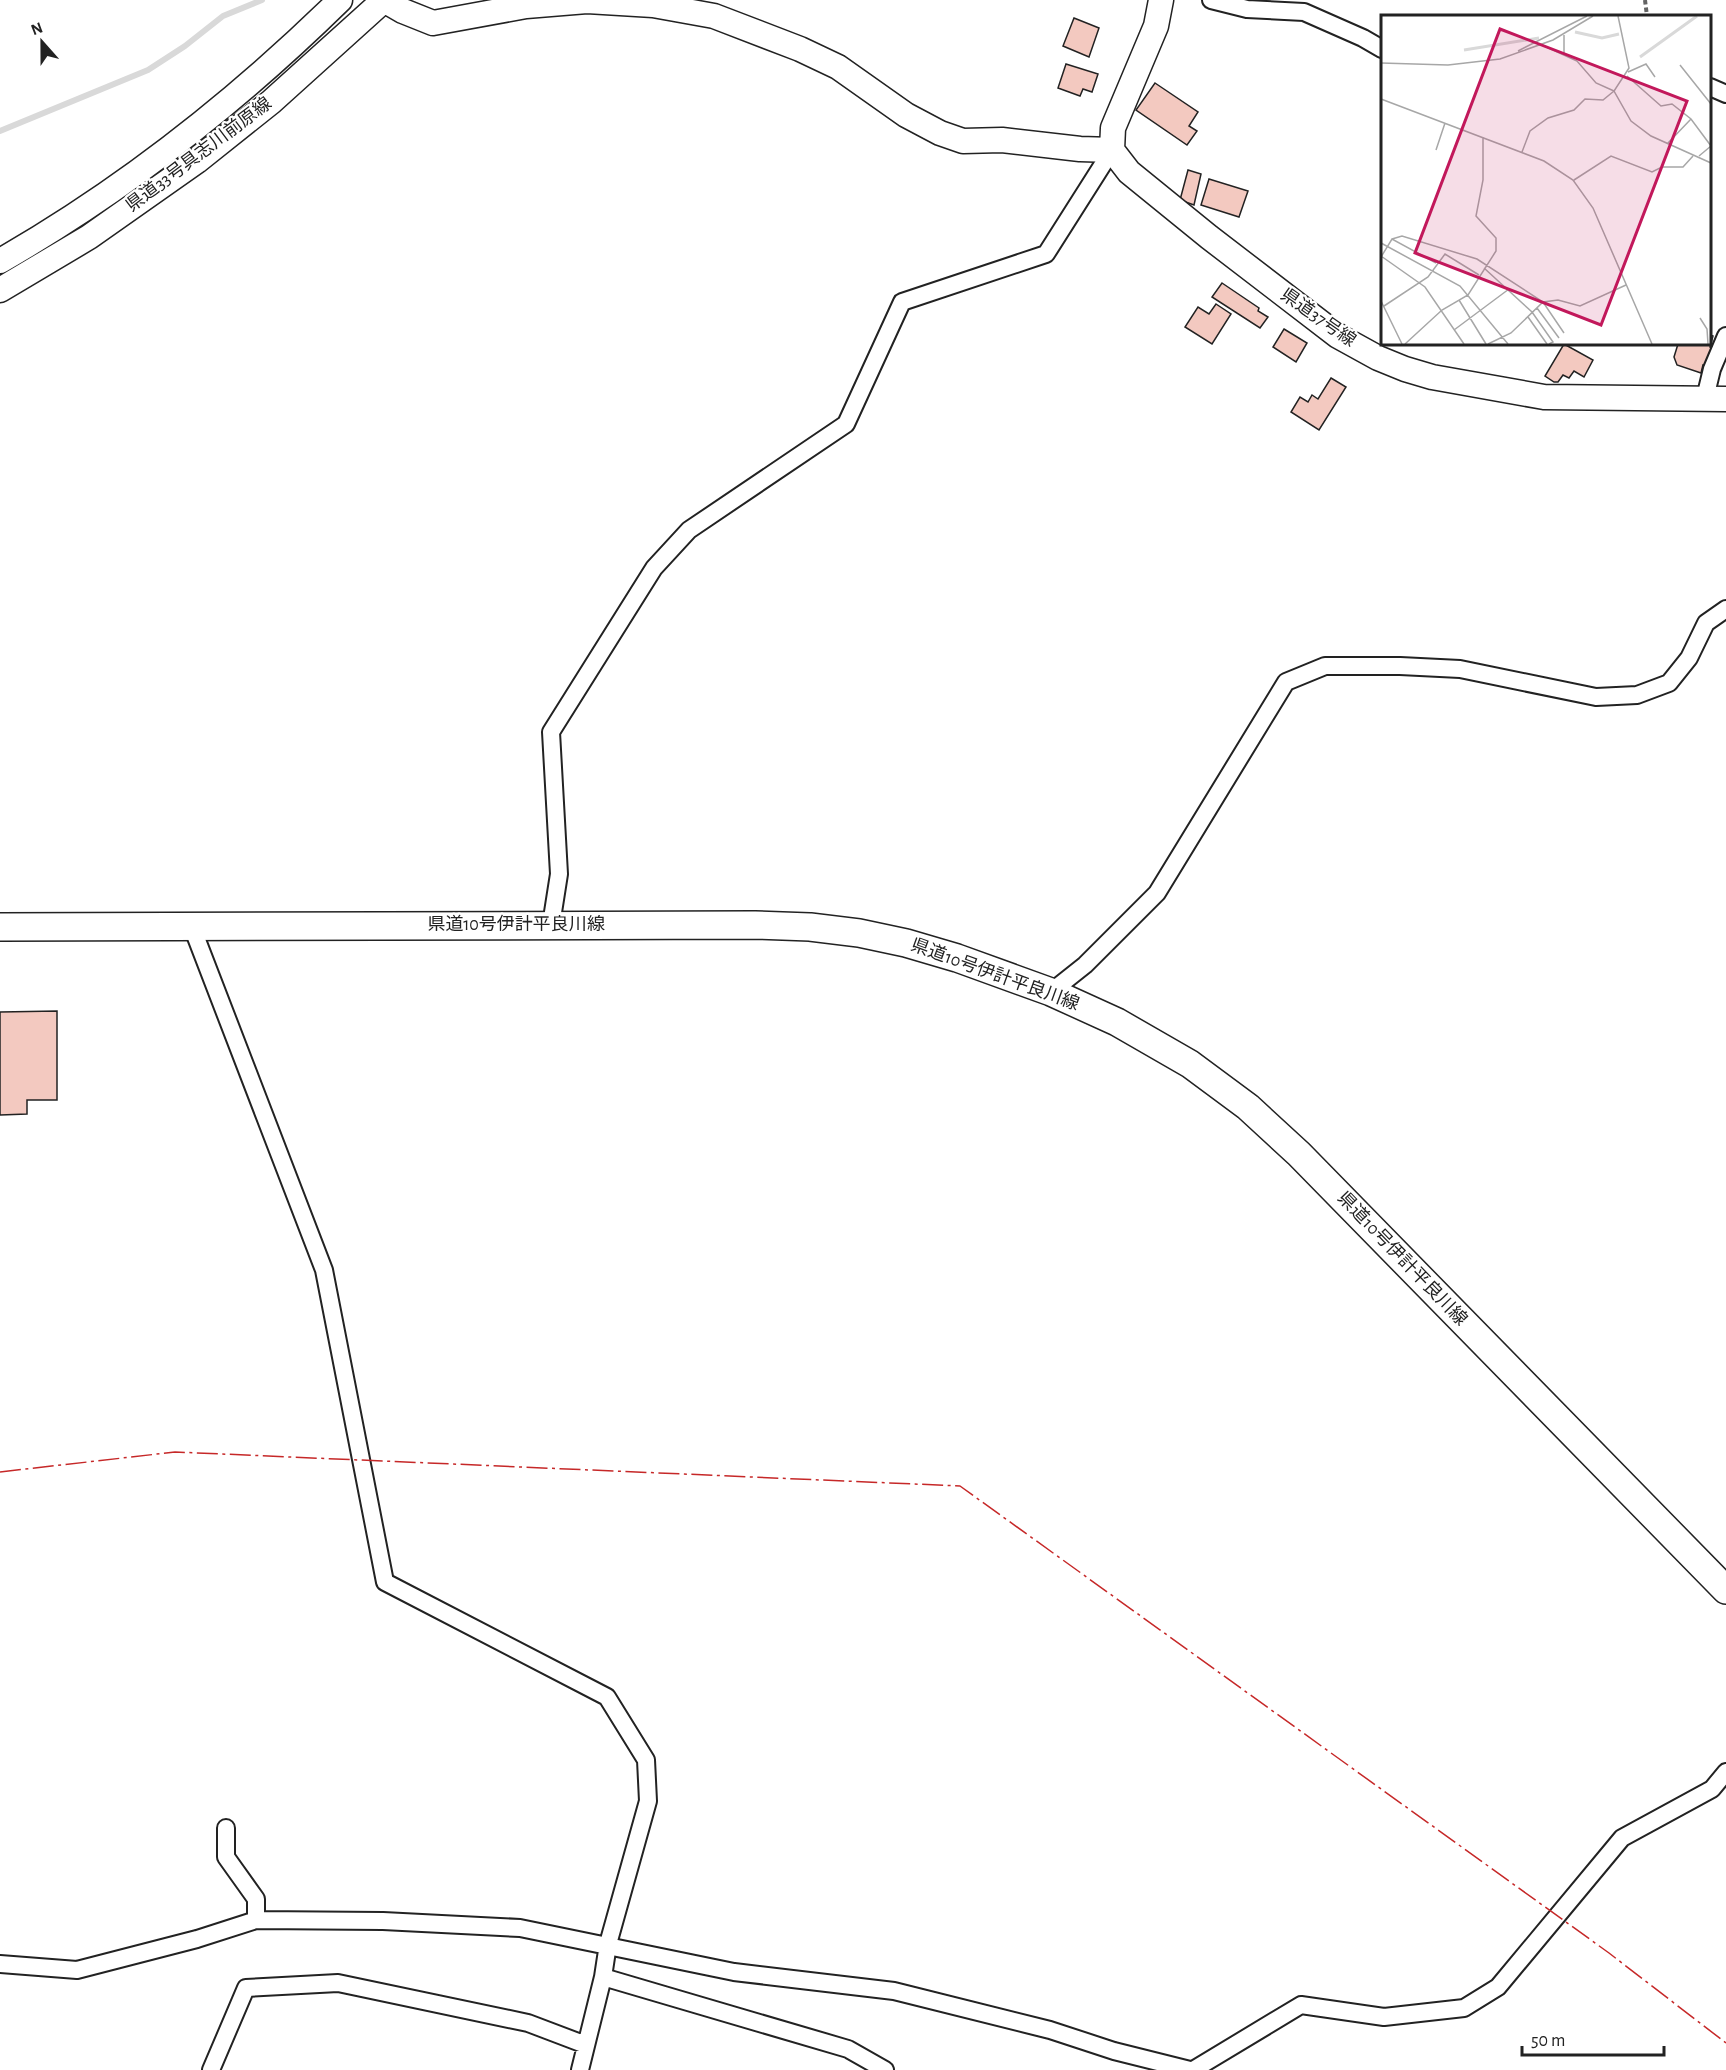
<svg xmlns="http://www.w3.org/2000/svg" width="1726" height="2070" font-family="'Alegreya Sans','Noto Sans JP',sans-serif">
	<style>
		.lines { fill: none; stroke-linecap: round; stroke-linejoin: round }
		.stream { stroke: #d9d9d9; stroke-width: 6 }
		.building { fill: #f3c9c0; stroke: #222; stroke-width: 1.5 }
		.street-casing { stroke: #222; stroke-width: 20 }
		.secondary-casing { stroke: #222; stroke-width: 27 }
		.primary-casing { stroke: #222; stroke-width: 30 }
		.path { stroke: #646464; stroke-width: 4; stroke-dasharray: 4.5 3; stroke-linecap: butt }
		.street { stroke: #fff; stroke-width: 16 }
		.secondary { stroke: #fff; stroke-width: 24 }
		.primary { stroke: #fff; stroke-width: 27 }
		.power { stroke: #c62828; stroke-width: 1.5; stroke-dasharray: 21 4.5 3 4.5; stroke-linecap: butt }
		.labels { text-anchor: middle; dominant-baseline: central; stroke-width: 4.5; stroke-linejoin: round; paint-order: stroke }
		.street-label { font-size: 18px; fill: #222; stroke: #fff }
		.inset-river { fill: none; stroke: #d9d9d9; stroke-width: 3 }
		.inset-road { fill: none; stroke: #a7a7a7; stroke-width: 1.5 }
		.view { fill: #c2185b; fill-opacity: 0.15; stroke: #c2185b; stroke-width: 3 }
		.inset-edge { fill: none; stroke: #222; stroke-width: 3 }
	</style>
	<rect width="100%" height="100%" fill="#fff"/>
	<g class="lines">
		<path class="stream" d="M0 131 148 70 185 46 223 16 262 0"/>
	</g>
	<path class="building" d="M1074 18 1099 28 1089 57 1063 46Z
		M1066 64 1098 74 1092 92 1083 89 1080 96 1058 88Z
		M1155 83 1198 112 1189 126 1197 131 1187 145 1136 110Z
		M1188 170 1201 174 1194 205 1180 200Z
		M1209 179 1248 191 1239 217 1201 205Z
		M1222 283 1259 308 1258 311 1268 317 1260 328 1212 297Z
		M1216 304 1231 314 1212 344 1185 327 1198 307 1209 314Z
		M1284 329 1307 343 1296 362 1273 347Z
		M1710 335 1713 336 1710 347 1715 349 1707 366 1703 365 1701 373 1677 365 1674 357 1678 344H1710Z
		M1564 344 1593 360 1584 377 1574 371 1569 378 1563 375 1558 382H1554L1545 376Z
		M1331 378 1346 387 1319 430 1291 412 1300 397 1308 402 1312 395 1318 399Z
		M57 1011V1100H27V1114L0 1115V1012Z"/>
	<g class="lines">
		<g class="street-casing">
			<path id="street" d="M1211 0 1247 9 1304 12 1363 38 1382 49
				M1710 87 1726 94
				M1705 398 1712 369 1726 336
				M551 925 559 874 551 732 654 568 689 530 846 424 902 302 1046 254 1112 150
				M192 927 324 1270 385 1582 607 1697 646 1760 648 1801 608 1944 603 1977 580 2070
				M1051 992 1085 965 1157 893 1286 682 1325 666H1400L1460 669 1596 697 1637 695 1669 683 1689 658 1706 623 1726 609
				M226 1828V1857L256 1899V1920
				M0 1964 77 1970 197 1939 256 1920 383 1921 520 1928 734 1972 894 1991 1050 2030 1114 2051 1190 2070
				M603 1977 848 2049 885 2070
				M211 2070 246 1988 338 1983 528 2023 586 2045
				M1193 2070 1301 2005 1384 2017 1464 2008 1498 1987 1622 1838 1712 1789 1726 1772"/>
		</g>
		<g class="secondary-casing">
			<path id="secondary" d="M1161 0 1156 26 1113 128 1112 150 1129 172 1209 237 1338 336 1378 358 1405 369 1432 377 1544 397 1726 399
				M0 261C124 190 238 100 340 0
				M0 290 89 237 197 161 271 102 384 0 403 11 433 23 526 6 587 1 653 5 714 16 800 49 838 67 906 115 940 133 963 141 1002 140 1080 149 1112 150"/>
		</g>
		<g class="primary-casing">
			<path id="primary" d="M0 927 755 925 810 927 859 933 906 943 957 958 1051 992 1117 1022 1190 1064 1248 1107 1299 1154 1726 1590"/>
		</g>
		<path class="path" d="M1645 0 1647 16"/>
		<use href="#street" class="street"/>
		<use href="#secondary" class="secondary"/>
		<use href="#primary" class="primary"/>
		<path class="power" d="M0 1472 175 1452 960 1486 1609 1953 1726 2043"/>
	</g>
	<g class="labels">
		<g class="street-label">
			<text transform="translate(199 155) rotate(-37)">県道33号具志川前原線</text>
			<text transform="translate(1318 318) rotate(35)">県道37号線</text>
			<text x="516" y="925">県道10号伊計平良川線</text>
			<text transform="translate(995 975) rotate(20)">県道10号伊計平良川線</text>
			<text transform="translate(1402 1259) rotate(46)">県道10号伊計平良川線</text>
		</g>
	</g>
	<g transform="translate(1381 15)">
		<rect width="330" height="330" fill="#fff"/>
		<path class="inset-river" d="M194 17 221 23 238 19M83 35 158 23M259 42 316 1"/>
		<path class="inset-road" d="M237 1 248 53 233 76 250 106 270 121 330 148M137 36 206 1M183 39V20M0 48 67 50 119 44 172 25 212 1M299 50 330 89M247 57 265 49 274 62M246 61 280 91 291 89 310 104 330 131 318 141M0 84 163 146 192 165 212 193 271 329M287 128 310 104M55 135 64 108M141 137 149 116 167 103 193 95 204 84 222 85 233 76 215 68 196 46 161 30M193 165 230 141 271 157 281 152H302L312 141M11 224 21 221 96 244 162 287 183 318M0 228 79 271 127 329M0 241 44 272 83 329M0 242 11 224 55 248M103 253 151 297 172 327 168 329M78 285 105 329M0 286 21 329M3 291 47 262 64 239 98 260M156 293 178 323M147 302 166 329M319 303 326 314 327 329M73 315 128 274M24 329 61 295 87 280 115 236V223L95 201 102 165V122M107 329 130 318 162 287 177 285 199 291 245 270"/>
		<path class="view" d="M119 14 306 86 220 310 34 238Z"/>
		<rect width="330" height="330" class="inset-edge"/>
	</g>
	<g transform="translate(42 42) rotate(339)" stroke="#ffffff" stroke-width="4.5" paint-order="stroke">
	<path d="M0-4.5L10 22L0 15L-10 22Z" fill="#222222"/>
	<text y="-9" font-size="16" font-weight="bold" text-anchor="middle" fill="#222222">N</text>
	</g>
	<path d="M1522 2046v9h142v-9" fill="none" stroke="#222222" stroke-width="3"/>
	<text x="1531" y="2046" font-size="18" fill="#222222" stroke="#ffffff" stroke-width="4.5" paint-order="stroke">50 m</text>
</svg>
